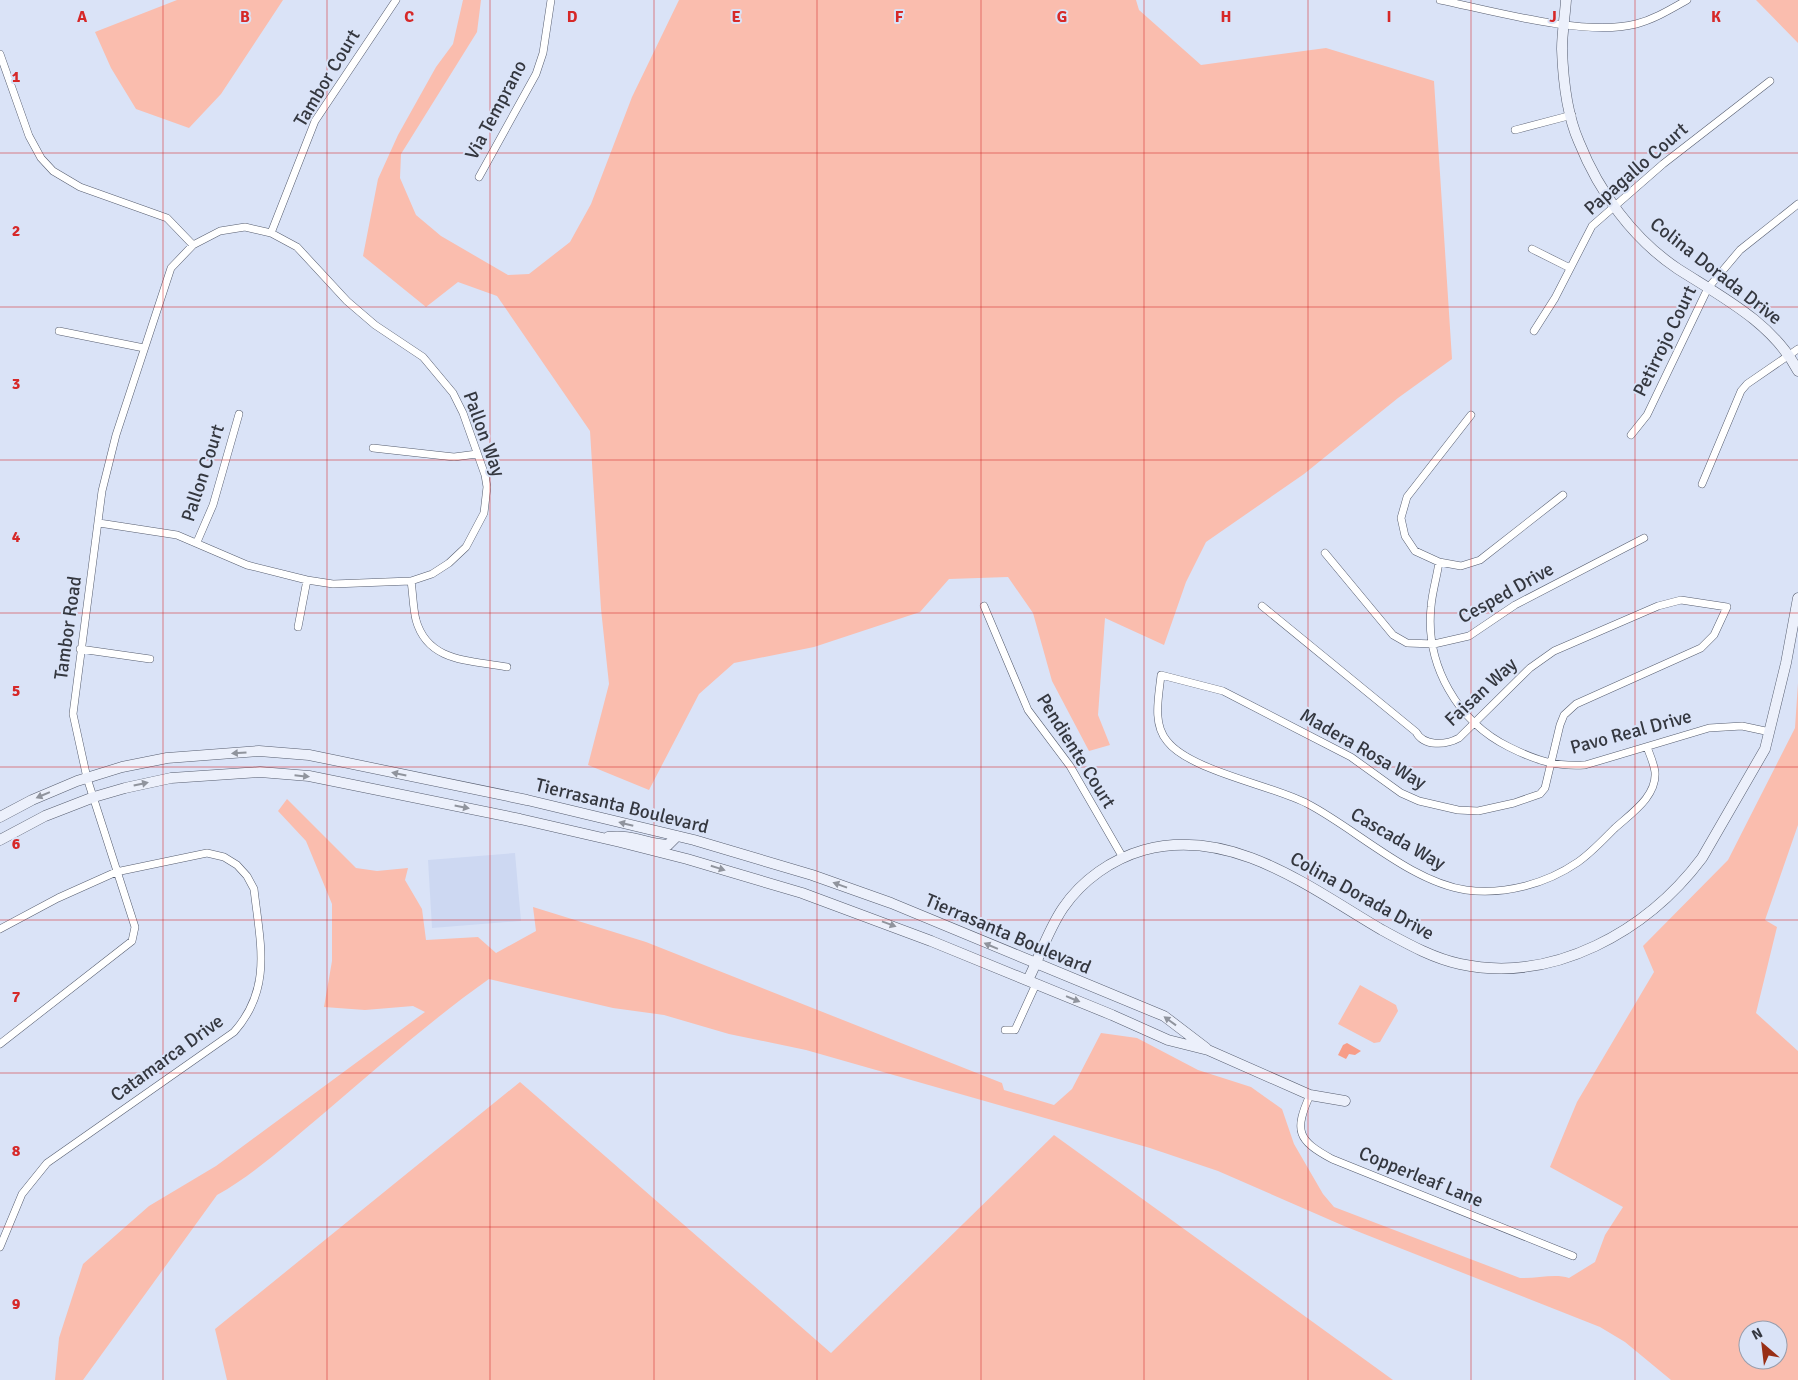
<svg xmlns="http://www.w3.org/2000/svg" width="1798" height="1380" font-family="Signika,sans-serif">
	<style>
		.built { fill: #cdd8f2 }
		.green { fill: #fabdae; fill-rule: evenodd }
		.water { fill: #f79d88 }
		.lines { fill: none; stroke-linecap: round; stroke-linejoin: round }
		.street-casing { stroke: #565d6f; stroke-width: 8 }
		.secondary-casing { stroke: #565d6f; stroke-width: 11 }
		.street { stroke: #fff; stroke-width: 7 }
		.secondary { stroke: #ecf0fb; stroke-width: 10 }
		.oneway { fill: #90949d }
		.grid { fill: none; stroke: #d62828; stroke-width: 1; stroke-opacity: 0.55 }
		.labels { text-anchor: middle; dominant-baseline: central; stroke-width: 4; stroke-linejoin: round; paint-order: stroke }
		.street-label { font-size: 19px; fill: #34373f; stroke: #dae3f7 }
		.grid-label { font-size: 16px; text-anchor: middle; font-weight: bold; fill: #d62828; stroke: #dae3f7; stroke-width: 4; stroke-linejoin: round; paint-order: stroke }
	</style>
	<rect width="100%" height="100%" fill="#dae3f7"/>
	<path class="built" d="M515 853 521 921 432 928 428 860Z"/>
	<path class="green" d="M177 0H283L221 94 189 128 136 109 111 68 95 32Z
		M463 0H481L477 32 401 154 400 178 416 215 441 236 508 275 529 274 570 242 591 204 632 97 679 0H1136L1139 10 1201 65 1326 48 1434 81 1452 359 1398 398 1304 474 1206 542 1186 582 1164 645 1105 618 1098 715 1110 745 1089 751 1052 681 1033 613 1008 577 949 579 920 612 814 647 734 663 699 694 649 790 588 765 609 684 601 609 590 431 497 296 458 282 426 307 363 256 378 179 398 135 436 67 453 44Z
		M1756 0H1798V43Z
		M1798 683V825L1765 920 1777 927 1756 1013 1798 1051V1380H1671L1625 1342 1600 1327 1344 1226 1218 1171 1150 1148 806 1050 729 1034 664 1015 613 1008 489 979C431 1020 377 1068 323 1114 289 1142 256 1173 217 1195L83 1380H55L59 1338 83 1264 149 1206 216 1166 425 1012 413 1006 365 1010 324 1007 332 961V904L306 841 278 811 287 799 356 868 377 871 408 868 405 880 422 909 426 940 478 937 496 953 536 931 533 907 646 942 1002 1083 1004 1090 1054 1105 1072 1089 1101 1033 1137 1038 1198 1070 1251 1087 1282 1109 1294 1144 1323 1194 1334 1207 1520 1278C1537 1279 1554 1273 1569 1278L1595 1262 1605 1235 1623 1207 1550 1167 1577 1102 1654 972 1643 946 1728 860 1795 728ZM1748 1330H1778V1360H1748Z
		M1360 985 1396 1005 1398 1011 1380 1042 1374 1043 1338 1024Z
		M520 1082 831 1353 1054 1135 1393 1380H227L215 1329Z"/>
	<path class="water" d="M1347 1043 1361 1051 1355 1055 1349 1054 1346 1059 1338 1055 1343 1045Z"/>
	<g class="lines">
		<g class="street-casing">
			<path id="street" d="M1440 0C1493 11 1585 37 1636 24 1655 19 1671 9 1687 0
				M0 54 29 136 41 158 53 171 80 187 167 218 193 245
				M1515 130 1572 115
				M479 177 536 74 543 53 551 0
				M271 233 315 121 396 0
				M1532 249 1570 268
				M59 331 144 348
				M1534 331 1555 298 1592 226 1663 164 1770 81
				M1471 415 1407 497 1401 518 1405 536 1415 551 1439 562 1461 566 1480 560 1563 495
				M1631 435 1647 415 1708 288 1740 250 1798 204
				M373 448 454 457 477 454
				M1702 484 1741 391 1747 384 1798 349
				M197 542 213 505 239 414
				M1325 553 1393 635 1407 643 1434 644 1469 636 1515 605 1644 538
				M1439 562C1437 577 1432 592 1431 607 1425 665 1458 722 1509 747 1535 760 1556 767 1585 765L1709 728 1742 726 1770 732
				M411 581C413 594 413 608 416 620 428 663 471 660 507 667
				M984 606 1028 710 1070 766 1122 856
				M1262 606 1416 732C1424 747 1446 745 1459 738L1530 668 1554 651 1658 606 1681 600 1727 607 1714 635 1701 648 1576 704 1564 715 1560 725 1545 788 1540 794 1514 803 1478 811 1458 810 1419 801 1401 793 1351 757 1223 691 1161 675C1159 696 1152 723 1167 741 1190 771 1272 785 1308 804 1356 829 1411 882 1466 890 1505 895 1546 884 1578 862 1591 853 1603 840 1614 829 1630 814 1657 797 1655 772 1654 764 1650 755 1647 747
				M298 627 307 580
				M80 649 150 659
				M0 929 58 898 116 872 207 853 224 857 237 865 247 876 254 889C260 943 273 988 234 1032L47 1163 22 1194 0 1247
				M1005 1030H1015L1036 984
				M0 1044 132 941 135 927 87 778 73 714 102 491 116 435 171 268 193 245 220 231 245 227 271 233 297 247 347 301 375 325 423 357 453 393 463 413 485 475 487 487 484 513 466 547 449 563 432 574 411 581 333 584 307 580 247 565 177 535 99 523
				M1310 1095C1294 1131 1297 1140 1332 1159L1573 1256"/>
		</g>
		<g class="secondary-casing">
			<path id="secondary" d="M1566 0C1565 16 1562 33 1562 49 1563 79 1567 115 1579 142 1599 192 1633 239 1678 269 1722 297 1773 323 1798 371
				M0 817 32 800 77 781 122 767 167 758 259 751 309 755 527 800 694 840 812 875 891 903 1164 1016 1206 1048
				M608 837C633 834 645 844 668 845L677 836
				M0 840 45 816 94 797 125 788 171 778 260 772 309 776 520 819 620 842 687 859 802 893 931 941 1112 1015 1168 1040 1208 1050 1310 1095 1345 1101
				M1028 980C1040 956 1048 930 1063 908 1082 880 1112 859 1144 850 1232 826 1310 888 1382 930 1406 943 1432 958 1460 964 1554 984 1647 931 1702 858L1765 749 1786 663 1798 598"/>
		</g>
		<use href="#street" class="street"/>
		<use href="#secondary" class="secondary"/>
	</g>
	<defs><path id="oneway-solid" d="M-6-.8H1V-3.2L6.5 0L1 3.2V.8H-6Z" transform="scale(1.25)"/></defs>
	<g class="oneway">
		<use href="#oneway-solid" transform="translate(239 753) rotate(176)"/>
		<use href="#oneway-solid" transform="translate(399 774) rotate(-168)"/>
		<use href="#oneway-solid" transform="translate(302 776) rotate(6)"/>
		<use href="#oneway-solid" transform="translate(141 784) rotate(-12)"/>
		<use href="#oneway-solid" transform="translate(43 795) rotate(157)"/>
		<use href="#oneway-solid" transform="translate(462 807) rotate(11)"/>
		<use href="#oneway-solid" transform="translate(626 824) rotate(-166)"/>
		<use href="#oneway-solid" transform="translate(718 868) rotate(17)"/>
		<use href="#oneway-solid" transform="translate(840 885) rotate(-160)"/>
		<use href="#oneway-solid" transform="translate(889 924) rotate(20)"/>
		<use href="#oneway-solid" transform="translate(991 946) rotate(-157)"/>
		<use href="#oneway-solid" transform="translate(1073 999) rotate(22)"/>
		<use href="#oneway-solid" transform="translate(1170 1021) rotate(-144)"/>
	</g>
	<path class="grid" d="M163 0V1380M327 0V1380M490 0V1380M654 0V1380M817 0V1380M981 0V1380M1144 0V1380M1308 0V1380M1471 0V1380M1635 0V1380M0 153H1798M0 307H1798M0 460H1798M0 613H1798M0 767H1798M0 920H1798M0 1073H1798M0 1227H1798"/>
	<g class="labels">
		<g class="street-label">
			<text transform="translate(327 78) rotate(-59)">Tambor Court</text>
			<text transform="translate(496 110) rotate(-62)">Via Temprano</text>
			<text transform="translate(1636 169) rotate(-41)">Papagallo Court</text>
			<text transform="translate(1716 271) rotate(38)">Colina Dorada Drive</text>
			<text transform="translate(1665 341) rotate(-64)">Petirrojo Court</text>
			<text transform="translate(484 434) rotate(70)">Pallon Way</text>
			<text transform="translate(203 473) rotate(-72)">Pallon Court</text>
			<text transform="translate(1506 593) rotate(-29)">Cesped Drive</text>
			<text transform="translate(68 628) rotate(-82)">Tambor Road</text>
			<text transform="translate(1481 692) rotate(-43)">Faisan Way</text>
			<text transform="translate(1631 732) rotate(-15)">Pavo Real Drive</text>
			<text transform="translate(1363 749) rotate(30)">Madera Rosa Way</text>
			<text transform="translate(1076 751) rotate(58)">Pendiente Court</text>
			<text transform="translate(622 806) rotate(14)">Tierrasanta Boulevard</text>
			<text transform="translate(1398 839) rotate(30)">Cascada Way</text>
			<text transform="translate(1362 896) rotate(29)">Colina Dorada Drive</text>
			<text transform="translate(1008 934) rotate(23)">Tierrasanta Boulevard</text>
			<text transform="translate(167 1058) rotate(-36)">Catamarca Drive</text>
			<text transform="translate(1421 1177) rotate(22)">Copperleaf Lane</text>
		</g>
	</g>
	<g class="grid-label">
		<text x="82" y="22">A</text>
		<text x="245" y="22">B</text>
		<text x="409" y="22">C</text>
		<text x="572" y="22">D</text>
		<text x="736" y="22">E</text>
		<text x="899" y="22">F</text>
		<text x="1062" y="22">G</text>
		<text x="1226" y="22">H</text>
		<text x="1389" y="22">I</text>
		<text x="1553" y="22">J</text>
		<text x="1716" y="22">K</text>
		<text x="16" y="82">1</text>
		<text x="16" y="236">2</text>
		<text x="16" y="389">3</text>
		<text x="16" y="542">4</text>
		<text x="16" y="696">5</text>
		<text x="16" y="849">6</text>
		<text x="16" y="1002">7</text>
		<text x="16" y="1156">8</text>
		<text x="16" y="1309">9</text>
	</g>
	<g transform="translate(1763 1345) rotate(332)"><circle r="24" fill="#dae3f7" stroke="#989ead"/>
	<path d="M0-4L9 19L0 12L-9 19Z" fill="#982f17"/>
	<text y="-8" font-size="14" font-weight="bold" text-anchor="middle" fill="#34373f">N</text>
	</g>
</svg>
